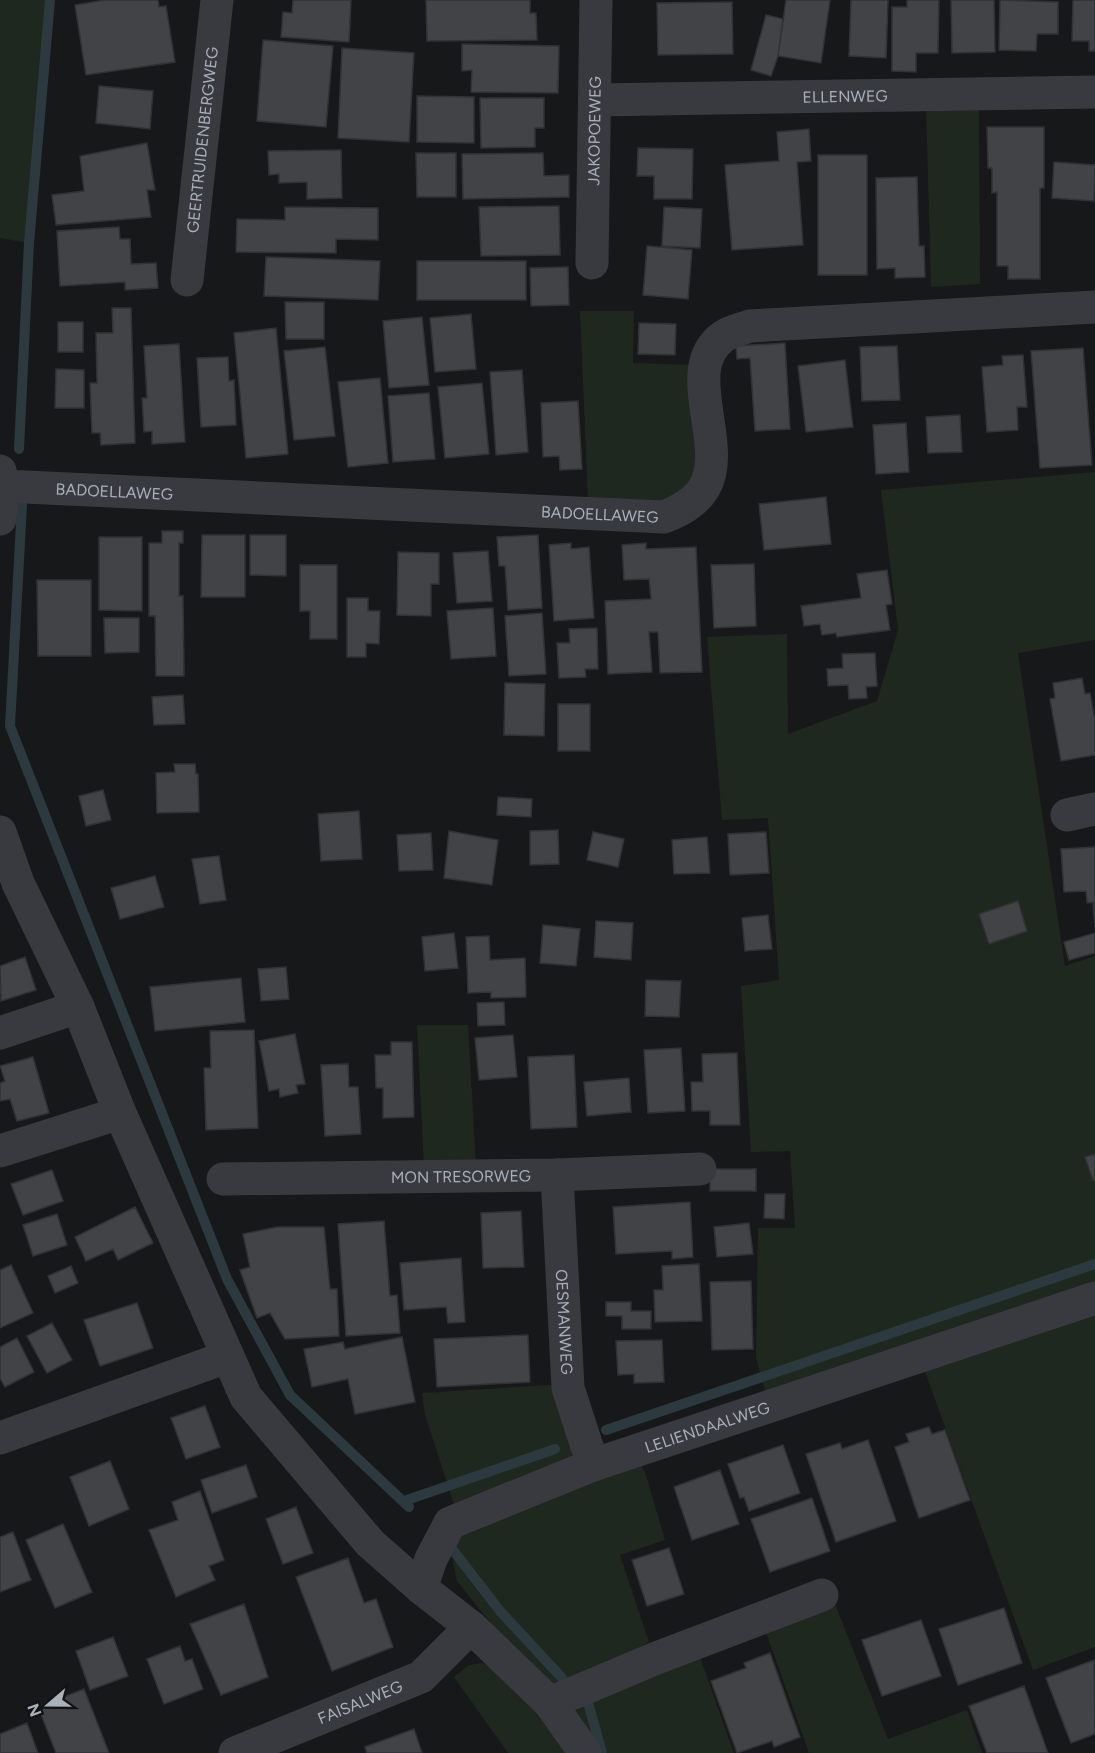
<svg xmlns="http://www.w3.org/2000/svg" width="1095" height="1753" font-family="Figtree,sans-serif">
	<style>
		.green { fill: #1f281f }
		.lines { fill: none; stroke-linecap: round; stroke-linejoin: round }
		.stream { stroke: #2c3a3f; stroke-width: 10 }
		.building { fill: #414347; stroke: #313236; stroke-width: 1.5 }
		.minor { stroke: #383a3f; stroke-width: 33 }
		.labels { text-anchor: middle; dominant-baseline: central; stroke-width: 6; stroke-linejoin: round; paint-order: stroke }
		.street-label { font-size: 16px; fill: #a9b1bb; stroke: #121315 }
	</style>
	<rect width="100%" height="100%" fill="#17181a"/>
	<path class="green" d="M0 0H50L29 243 0 238Z
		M979 104 980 284 931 287 926 105Z
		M580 311H634L633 363 695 365 699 460 688 485 664 502 588 501Z
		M1095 472V640L1018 653 1065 966 1095 956V1284L766 1394 756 1358 758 1228H795L790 1151 751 1152 741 986 779 980 768 818 722 820 707 637 787 634 788 734 877 701 898 630 881 490Z
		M417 1025H468L476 1165 424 1166Z
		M1095 1308V1647L1033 1670 924 1369Z
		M549 1385 556 1386 573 1448 571 1457 454 1504 425 1415 422 1393Z
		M641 1466 645 1472 665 1540 620 1555 649 1642 586 1677 552 1688 526 1668 457 1581 452 1556 455 1547 460 1537 498 1513Z
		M832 1596 888 1739 967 1710 982 1753H809L762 1621Z
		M695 1643 734 1753H597L573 1712Z
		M482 1663C523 1674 547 1721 570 1753H508L454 1677 469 1665Z"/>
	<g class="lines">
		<path class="stream" d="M19 449 29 243 50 0
			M22 505 10 726 227 1279 290 1395 409 1507
			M606 1430 1095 1264
			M404 1501 555 1449
			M446 1541 500 1611 562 1678
			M589 1706 602 1753"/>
	</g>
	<path class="building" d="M105 0H158L159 7 166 6 175 62 86 75 75 5Z
		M293 0H351L349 42 281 37 283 12 292 13Z
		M426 0H530V13H536L537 40 427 41Z
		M786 0H830L821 63 778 56Z
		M851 0H888L886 58 849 56Z
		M907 0H939L938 53H916V72L892 71V7H907Z
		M951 0H994L995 52 952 53Z
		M1000 0 1058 2V34H1037L1036 51 999 50Z
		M1073 0H1095V51H1089V41H1072Z
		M732 2 733 54 658 55 657 3Z
		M766 15 783 19 778 56 771 76 751 70Z
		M263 40 333 46 326 127 257 121Z
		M462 44 559 46 558 93 471 92 472 70 462 71Z
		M342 48 414 53 409 142 338 138Z
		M99 86 153 91 150 129 96 123Z
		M417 96 474 97V143L417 142Z
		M480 98H544V128H535V147L481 148Z
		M987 127H1044V188H1040V279H1008V266H997V192L992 193V168H988Z
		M809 129 811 161 797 162 803 245 732 250 725 165 779 161 777 132Z
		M147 143 155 190H147L151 217 56 225 52 195 84 191 80 156Z
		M638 148 693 149 692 199H654V176H637Z
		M341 150 342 198 307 199V182L279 183V174L269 175 268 151Z
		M416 153H456V197H417Z
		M543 153 544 176 569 175V197L463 199 462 154Z
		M818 155H867V275H818Z
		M1054 162 1095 165 1094 201 1052 198Z
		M917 177 919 246H924L925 277 895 278V268L877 269 876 178Z
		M559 206 560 255 481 256 479 207Z
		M285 207 378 208V240L336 239V253L236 252 237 219 285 220Z
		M664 207 702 209 700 248 662 246Z
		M119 227 120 239H130L131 264 156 263 158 288 125 290V282L60 286 57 231Z
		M647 246 692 250 688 299 643 295Z
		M266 257 380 261 378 300 264 296Z
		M417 261H526V300H417Z
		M568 267 569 305 531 306 530 268Z
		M285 302H324V339H286Z
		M112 308H131L135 443 101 445 100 433H92L90 383H97L96 333H113Z
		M471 314 476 369 435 372 430 318Z
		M422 317 429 385 389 388 383 321Z
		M58 322H83V352H58Z
		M639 323 676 324 675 355 638 354Z
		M276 328 288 454 246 458 234 333Z
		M785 343 790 429 755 431 750 358 737 359 736 346Z
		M179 344 185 442 152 444V431L144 432 142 398H147L144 346Z
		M897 346 900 400 862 401 860 347Z
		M325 347 335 436 294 440 284 351Z
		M1083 348 1092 465 1040 468 1031 351Z
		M1023 355 1027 407H1017L1018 430 987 432 982 367 1003 365 1002 356Z
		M228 357 229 381 234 380 236 425 201 427 197 358Z
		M845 360 853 427 806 432 798 366Z
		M56 369 84 370V408H55Z
		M522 370 528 452 496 455 490 372Z
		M380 378 388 463 348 467 338 382Z
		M482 383 489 454 445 458 438 387Z
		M429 393 435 459 393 462 388 396Z
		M578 401 582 469 560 470 559 456 543 457 541 403Z
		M960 415 962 452 928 453 926 417Z
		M906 423 909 472 876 474 873 425Z
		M826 497 831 544 764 550 759 504Z
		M162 531H183V543H179V596H183L184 676H156L155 616H149V543H162Z
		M202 535H245V597H201Z
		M250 535H286V576L250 575Z
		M538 535 542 608 508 610 505 566H499L497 537Z
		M99 537H142V611L99 610Z
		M571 543V549L589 547 594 618 554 621 549 545Z
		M646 543V549L696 547 702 672 660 673 658 632H649L652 672 608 674 605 601 651 599 649 579 624 580 622 545Z
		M488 551 492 601 457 603 453 553Z
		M398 552 439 553V584H431V616L397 615Z
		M754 564 756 626 714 628 711 565Z
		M300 565H337V639H310V611H300Z
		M887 570 892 604 886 605 890 630 837 637 836 633 822 635 820 624 804 626 801 606 861 598 857 574Z
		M37 580H91V656H38Z
		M347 598H368V611H380L379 644 366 643V657H347Z
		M493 608 496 656 451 659 447 611Z
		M542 613 546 674 509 676 505 616Z
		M104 618H139V652L105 653Z
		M597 628 598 669H585L586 677 559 678 557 643H570L569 629Z
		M875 653 877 686 866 687 867 698 849 699 848 685 828 686 827 669 843 668 842 654Z
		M1082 678 1085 694 1090 693 1095 720V755L1061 761 1050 699 1055 698 1053 683Z
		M505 683 545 684 544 736 504 735Z
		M183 695 185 724 154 725 152 697Z
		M558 704H590V751H558Z
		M174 764H195L196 774H198L199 812 157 813 156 773 175 772Z
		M103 790 111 820 86 826 79 796Z
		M498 797 532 799 531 817 497 815Z
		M359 811 362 859 321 861 318 814Z
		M558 830 559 864 530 865V831Z
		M449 831 498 840 492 885 444 878Z
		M593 832 624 839 618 867 587 860Z
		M766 832 769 873 730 875 728 834Z
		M431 833 433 870 399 871 397 835Z
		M707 837 710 873 674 874 672 840Z
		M1095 847V927L1093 902 1087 903 1086 891 1064 892 1061 849Z
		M219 856 226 900 200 904 192 859Z
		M155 876 164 907 120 919 111 888Z
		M1018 901 1027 931 989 944 979 914Z
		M768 915 772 949 745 951 742 918Z
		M596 921 633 923 631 960 594 957Z
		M543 925 580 929 576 966 540 963Z
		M454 933 458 968 425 971 422 937Z
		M1095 933V953L1069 960 1064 942Z
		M489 936 490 960 525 958 526 997 491 998V992L468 993 466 937Z
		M25 957 36 990 1 1001 0 966Z
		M286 967 289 999 261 1001 258 969Z
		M241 978 245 1022 155 1031 150 987Z
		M646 980 681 981 679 1017 645 1016Z
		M504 1002 505 1025 478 1026 477 1003Z
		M254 1030 258 1128 206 1130 204 1068H211L210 1031Z
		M295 1034 305 1084 296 1085 298 1093 280 1097 279 1089 269 1091 259 1041Z
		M513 1035 517 1077 479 1080 475 1038Z
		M391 1042H412L414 1117 383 1118V1088H376L375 1055H391Z
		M681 1048 685 1111 648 1113 644 1050Z
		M737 1053 740 1125H710V1111H692L691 1082H703L702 1054Z
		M574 1055 577 1127 531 1129 528 1057Z
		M33 1057 49 1113 17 1121 10 1099 0 1101V1083L5 1081 0 1066Z
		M348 1064 349 1087H358L361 1134 325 1136 321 1065Z
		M629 1078 631 1112 587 1116 584 1082Z
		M1095 1154V1180L1093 1181 1085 1157Z
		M710 1169H756V1191H710Z
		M52 1170 63 1201 23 1215 11 1184Z
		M765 1194H785L784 1219 764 1218Z
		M690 1202 693 1257 672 1259V1251L616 1254 613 1207Z
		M135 1207 153 1243 118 1260 113 1249 86 1261 75 1237Z
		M521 1211 524 1267 483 1268 481 1213Z
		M57 1214 67 1245 33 1256 23 1225Z
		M384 1221 390 1296 397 1295 400 1333 346 1336 338 1224Z
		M749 1223 753 1254 717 1257 714 1227Z
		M277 1227H324L330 1289H337L339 1336 285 1339 270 1313 257 1318 240 1270 250 1267 243 1234Z
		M461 1258 465 1322 448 1323 446 1307 404 1310 400 1263Z
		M699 1264 702 1321 655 1322 654 1290H663L662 1266Z
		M11 1265 33 1313 0 1328V1270Z
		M71 1266 78 1283 55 1293 48 1276Z
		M751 1281 753 1349 712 1350 710 1282Z
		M606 1302H631V1311H651V1329H622V1316H606Z
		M137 1303 153 1348 100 1366 84 1320Z
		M52 1323 72 1360 47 1373 27 1336Z
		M528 1335 530 1382 437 1387 434 1339Z
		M402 1337 415 1402 355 1414 348 1379 312 1387 304 1349 343 1342 345 1349Z
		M17 1338 34 1372 5 1387 0 1378V1347Z
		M662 1340 664 1382 634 1383V1374L618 1375 616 1341Z
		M205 1406 220 1447 186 1459 171 1418Z
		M929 1427 932 1434 945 1430 970 1500 919 1518 895 1447 909 1442 906 1434Z
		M868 1440 896 1521 836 1542 806 1454 840 1443 842 1449Z
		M783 1445 800 1493 749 1511 744 1497 740 1498 728 1464Z
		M110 1461 129 1509 89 1526 70 1477Z
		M246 1465 257 1497 212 1513 201 1480Z
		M720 1470 739 1524 692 1540 674 1487Z
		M200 1491 224 1560 209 1566 215 1580 176 1597 149 1530 178 1520 172 1502Z
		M812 1498 830 1551 770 1572 751 1519Z
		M296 1507 313 1553 283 1564 266 1519Z
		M63 1524 92 1592 55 1608 26 1540Z
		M13 1532 31 1580 0 1592V1537Z
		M669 1548 684 1594 647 1606 632 1560Z
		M348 1558 364 1603 376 1599 393 1647 332 1671 296 1577Z
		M244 1604 268 1677 221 1695 190 1624Z
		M1004 1608 1022 1663 958 1685 939 1629Z
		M921 1620 941 1676 882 1696 862 1640Z
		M113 1637 128 1676 90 1690 76 1651Z
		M180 1646 185 1661 192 1659 203 1689 164 1704 147 1659Z
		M770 1653 800 1737 774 1747 772 1741 737 1753 711 1681 746 1668 744 1663Z
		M1094 1660 1095 1734 1071 1743 1046 1678Z
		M1024 1686 1048 1753H987L969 1706Z
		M84 1689 109 1753H56L38 1707Z
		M27 1723 38 1753H0V1734Z
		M414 1729 422 1753H367L365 1747Z"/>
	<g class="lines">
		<g class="minor">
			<path id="s1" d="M595 100 1095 92"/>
			<path id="s2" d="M592 263 596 0"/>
			<path id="s3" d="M187 280 217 0"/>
			<path id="s4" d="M0 471 4 486 664 517C679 511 695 503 704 488 730 445 677 368 724 336 731 331 742 329 750 326L1095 307"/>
			<path d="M0 519 4 486"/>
			<path d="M1067 815 1095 809"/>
			<path d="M0 832 18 883 78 1007 120 1113 246 1397 370 1543 421 1588"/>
			<path d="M0 1033 78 1007"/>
			<path d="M0 1151 120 1113"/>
			<path id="s5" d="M557 1175 568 1388 593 1465"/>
			<path id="s6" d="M223 1179 557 1175 700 1169"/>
			<path d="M0 1438 227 1357"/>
			<path d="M550 1703 654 1659 822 1595"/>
			<path id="s7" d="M235 1753 421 1677 471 1627"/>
			<path id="s8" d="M585 1753 550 1703 471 1627 421 1588 431 1559 450 1523 593 1465 1095 1298"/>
		</g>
	</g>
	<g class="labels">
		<g class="street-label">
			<text stroke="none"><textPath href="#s1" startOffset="250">ELLENWEG</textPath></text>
			<text stroke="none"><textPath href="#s2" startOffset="132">JAKOPOEWEG</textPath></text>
			<text stroke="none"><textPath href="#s3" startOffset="141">GEERTRUIDENBERGWEG</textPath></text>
			<text stroke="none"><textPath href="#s4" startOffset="126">BADOELLAWEG</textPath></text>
			<text stroke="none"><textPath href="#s4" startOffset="612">BADOELLAWEG</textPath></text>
			<text stroke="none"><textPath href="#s6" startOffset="238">MON TRESORWEG</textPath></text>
			<text stroke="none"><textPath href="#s5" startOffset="147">OESMANWEG</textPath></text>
			<text stroke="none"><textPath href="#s8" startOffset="580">LELIENDAALWEG</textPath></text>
			<text stroke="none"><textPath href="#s7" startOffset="135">FAISALWEG</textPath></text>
		</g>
	</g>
	<g transform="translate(48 1705) rotate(250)" stroke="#121315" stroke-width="4.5" paint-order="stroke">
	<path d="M0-4.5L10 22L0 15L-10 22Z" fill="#a9b1bb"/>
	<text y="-9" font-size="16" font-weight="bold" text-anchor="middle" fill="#a9b1bb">N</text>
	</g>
</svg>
